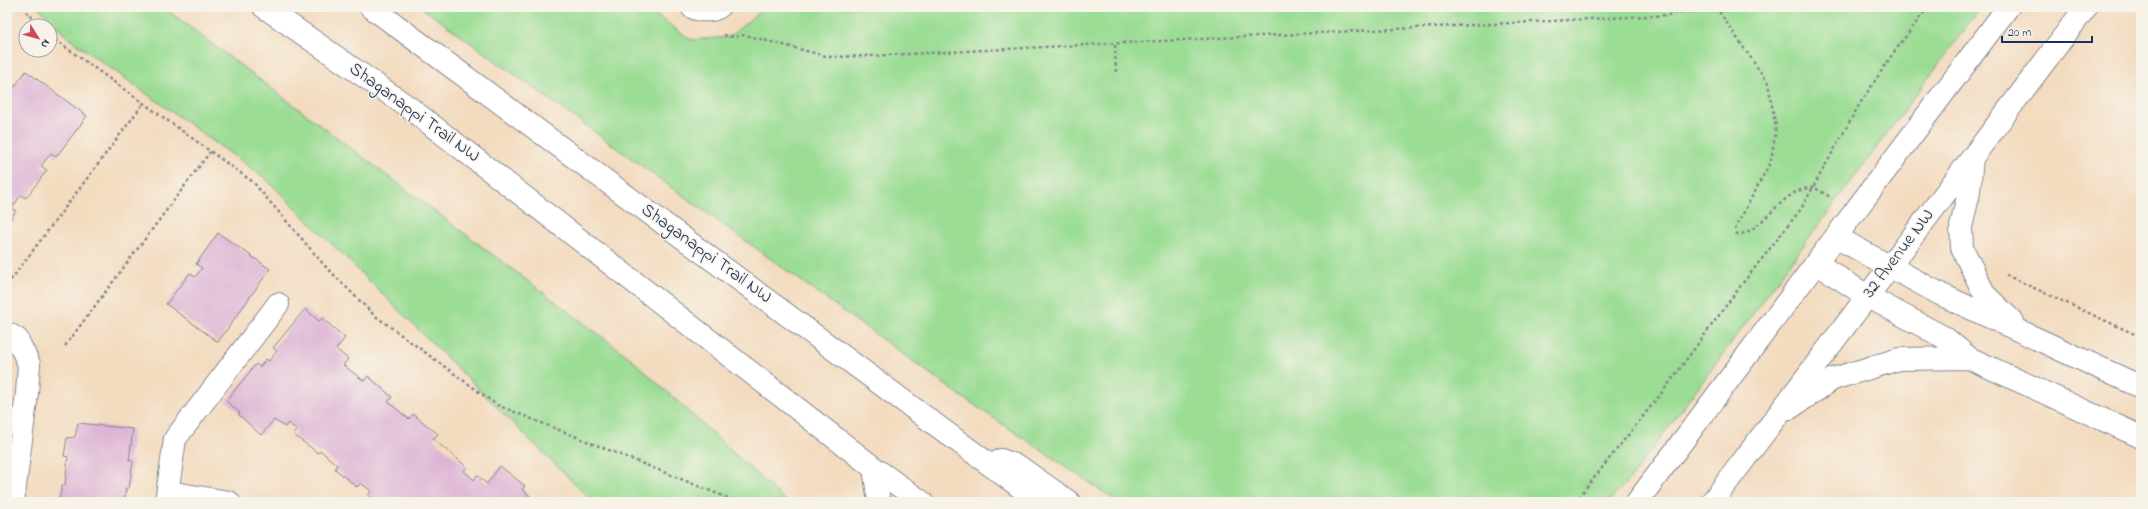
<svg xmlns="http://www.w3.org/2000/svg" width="2148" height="509" font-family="'Indie Flower',sans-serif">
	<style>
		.green { fill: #9bdd94; stroke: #5b8679 }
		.building { fill: #ddb4d5 }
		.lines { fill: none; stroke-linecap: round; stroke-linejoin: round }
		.minor-casing { stroke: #87858e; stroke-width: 24 }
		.major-casing { stroke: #87858e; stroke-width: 24 }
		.path { stroke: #87858e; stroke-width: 2.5; stroke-dasharray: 3 3; stroke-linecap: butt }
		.minor { stroke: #fff; stroke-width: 22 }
		.major { stroke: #fff; stroke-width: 22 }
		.labels { text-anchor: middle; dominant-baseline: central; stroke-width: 3; stroke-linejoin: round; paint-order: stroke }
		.street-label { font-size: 18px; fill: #1b2f5e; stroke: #f7f3e8 }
	</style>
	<rect width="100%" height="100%" fill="#f7f3e8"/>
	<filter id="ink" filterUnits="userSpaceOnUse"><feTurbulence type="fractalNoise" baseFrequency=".025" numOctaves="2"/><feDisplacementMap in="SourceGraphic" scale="8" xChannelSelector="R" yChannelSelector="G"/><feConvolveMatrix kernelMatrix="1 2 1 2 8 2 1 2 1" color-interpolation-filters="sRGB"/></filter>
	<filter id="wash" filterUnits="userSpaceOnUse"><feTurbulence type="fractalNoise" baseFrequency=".012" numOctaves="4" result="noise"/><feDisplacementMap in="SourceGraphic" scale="16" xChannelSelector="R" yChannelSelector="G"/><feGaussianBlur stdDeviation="0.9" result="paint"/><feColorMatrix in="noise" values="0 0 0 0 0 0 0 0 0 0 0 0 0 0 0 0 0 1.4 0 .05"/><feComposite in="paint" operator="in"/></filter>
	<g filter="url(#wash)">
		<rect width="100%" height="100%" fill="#f3dbbf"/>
		<path class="green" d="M38 7H163L629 357 787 502H593L265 178 67 37Z
			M421 7H645L691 40 729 37 765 7H1981L1629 480 1608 502H1118L961 396Z"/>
		<g id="blocks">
			<path class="building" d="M26 71 87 116 56 157 51 153 41 166 47 170 26 198 21 195 12 208 16 211 7 224V97Z
				M218 233 270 269 218 342 166 304 190 273 195 277 202 268 196 264Z
				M305 309 319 321 322 318 345 338 336 349 348 359 343 365 364 381 368 376 392 397 388 402 409 419 413 414 438 434 433 439 467 467 464 471 474 480 477 475 487 484 500 466 525 486 522 489 536 502H375L368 496 371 491 361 483 357 487 335 469 337 465 321 451 318 453 294 435 297 430 288 423 285 427 274 420 261 435 238 414 240 413 226 401 256 364 260 367 266 359 269 361 277 351 273 348Z
				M78 423 133 429 129 460 133 461 129 488H126L124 502H59L62 485H65L68 457 64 456 67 438 75 437Z"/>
		</g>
	</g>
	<g filter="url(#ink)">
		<use href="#blocks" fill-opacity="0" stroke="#87858e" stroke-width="1"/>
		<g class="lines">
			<g class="minor-casing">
				<path id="minor" d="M692 7C699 11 712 12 719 7
					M1972 157 1969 192 1961 227 1962 248 1985 295 2013 322
					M1836 237 1940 294 2141 387
					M1816 263 1867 296 1945 338 1969 358 2141 437
					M7 333 17 339 29 364 27 393 13 502
					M1790 408 1833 379 1899 359 1969 358
					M874 468 879 502
					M168 492 229 502
					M166 502 175 439 278 304
					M1637 502 2008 7
					M1712 502 2086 7"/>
			</g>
			<g class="major-casing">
				<path id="major" d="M264 7 407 106 874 468 922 502
					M371 7 1040 502
					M1001 460 1018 466 1069 502"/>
			</g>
			<path class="path" d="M22 7 40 26
				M1716 7 1768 83 1776 128 1771 161 1737 225 1735 230 1737 234C1760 236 1783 186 1813 188 1819 189 1826 195 1832 198
				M724 35 733 37 745 35 830 57 869 56 1668 15 1701 7
				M50 36 253 182 325 266 374 315 497 405 738 502
				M1115 45 1116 75
				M2006 275 2141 337
				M7 285 143 104
				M65 346 210 152
				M1575 502 1667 386 1742 284 1801 209 1859 105 1894 52 1928 7"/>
			<use href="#minor" class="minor"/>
			<use href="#major" class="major"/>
		</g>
	</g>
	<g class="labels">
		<g class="street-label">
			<text transform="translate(414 113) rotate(36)">Shaganappi Trail NW</text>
			<text transform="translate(706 254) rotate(36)">Shaganappi Trail NW</text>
			<text transform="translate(1899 254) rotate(-53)">32 Avenue NW</text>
		</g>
	</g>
	<rect width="2148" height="509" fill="none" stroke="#f7f3e8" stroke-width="24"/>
	<g transform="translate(38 38) rotate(127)"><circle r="19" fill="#f7f3e8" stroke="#9fa5b1"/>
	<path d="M0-3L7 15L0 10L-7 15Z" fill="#d1495b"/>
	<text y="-6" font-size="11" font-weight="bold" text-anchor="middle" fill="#1b2f5e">N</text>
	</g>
	<path d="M2002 36v6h90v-6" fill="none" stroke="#1b2f5e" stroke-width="2"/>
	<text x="2008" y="36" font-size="12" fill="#1b2f5e" stroke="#f7f3e8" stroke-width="3" paint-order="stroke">20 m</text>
</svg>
